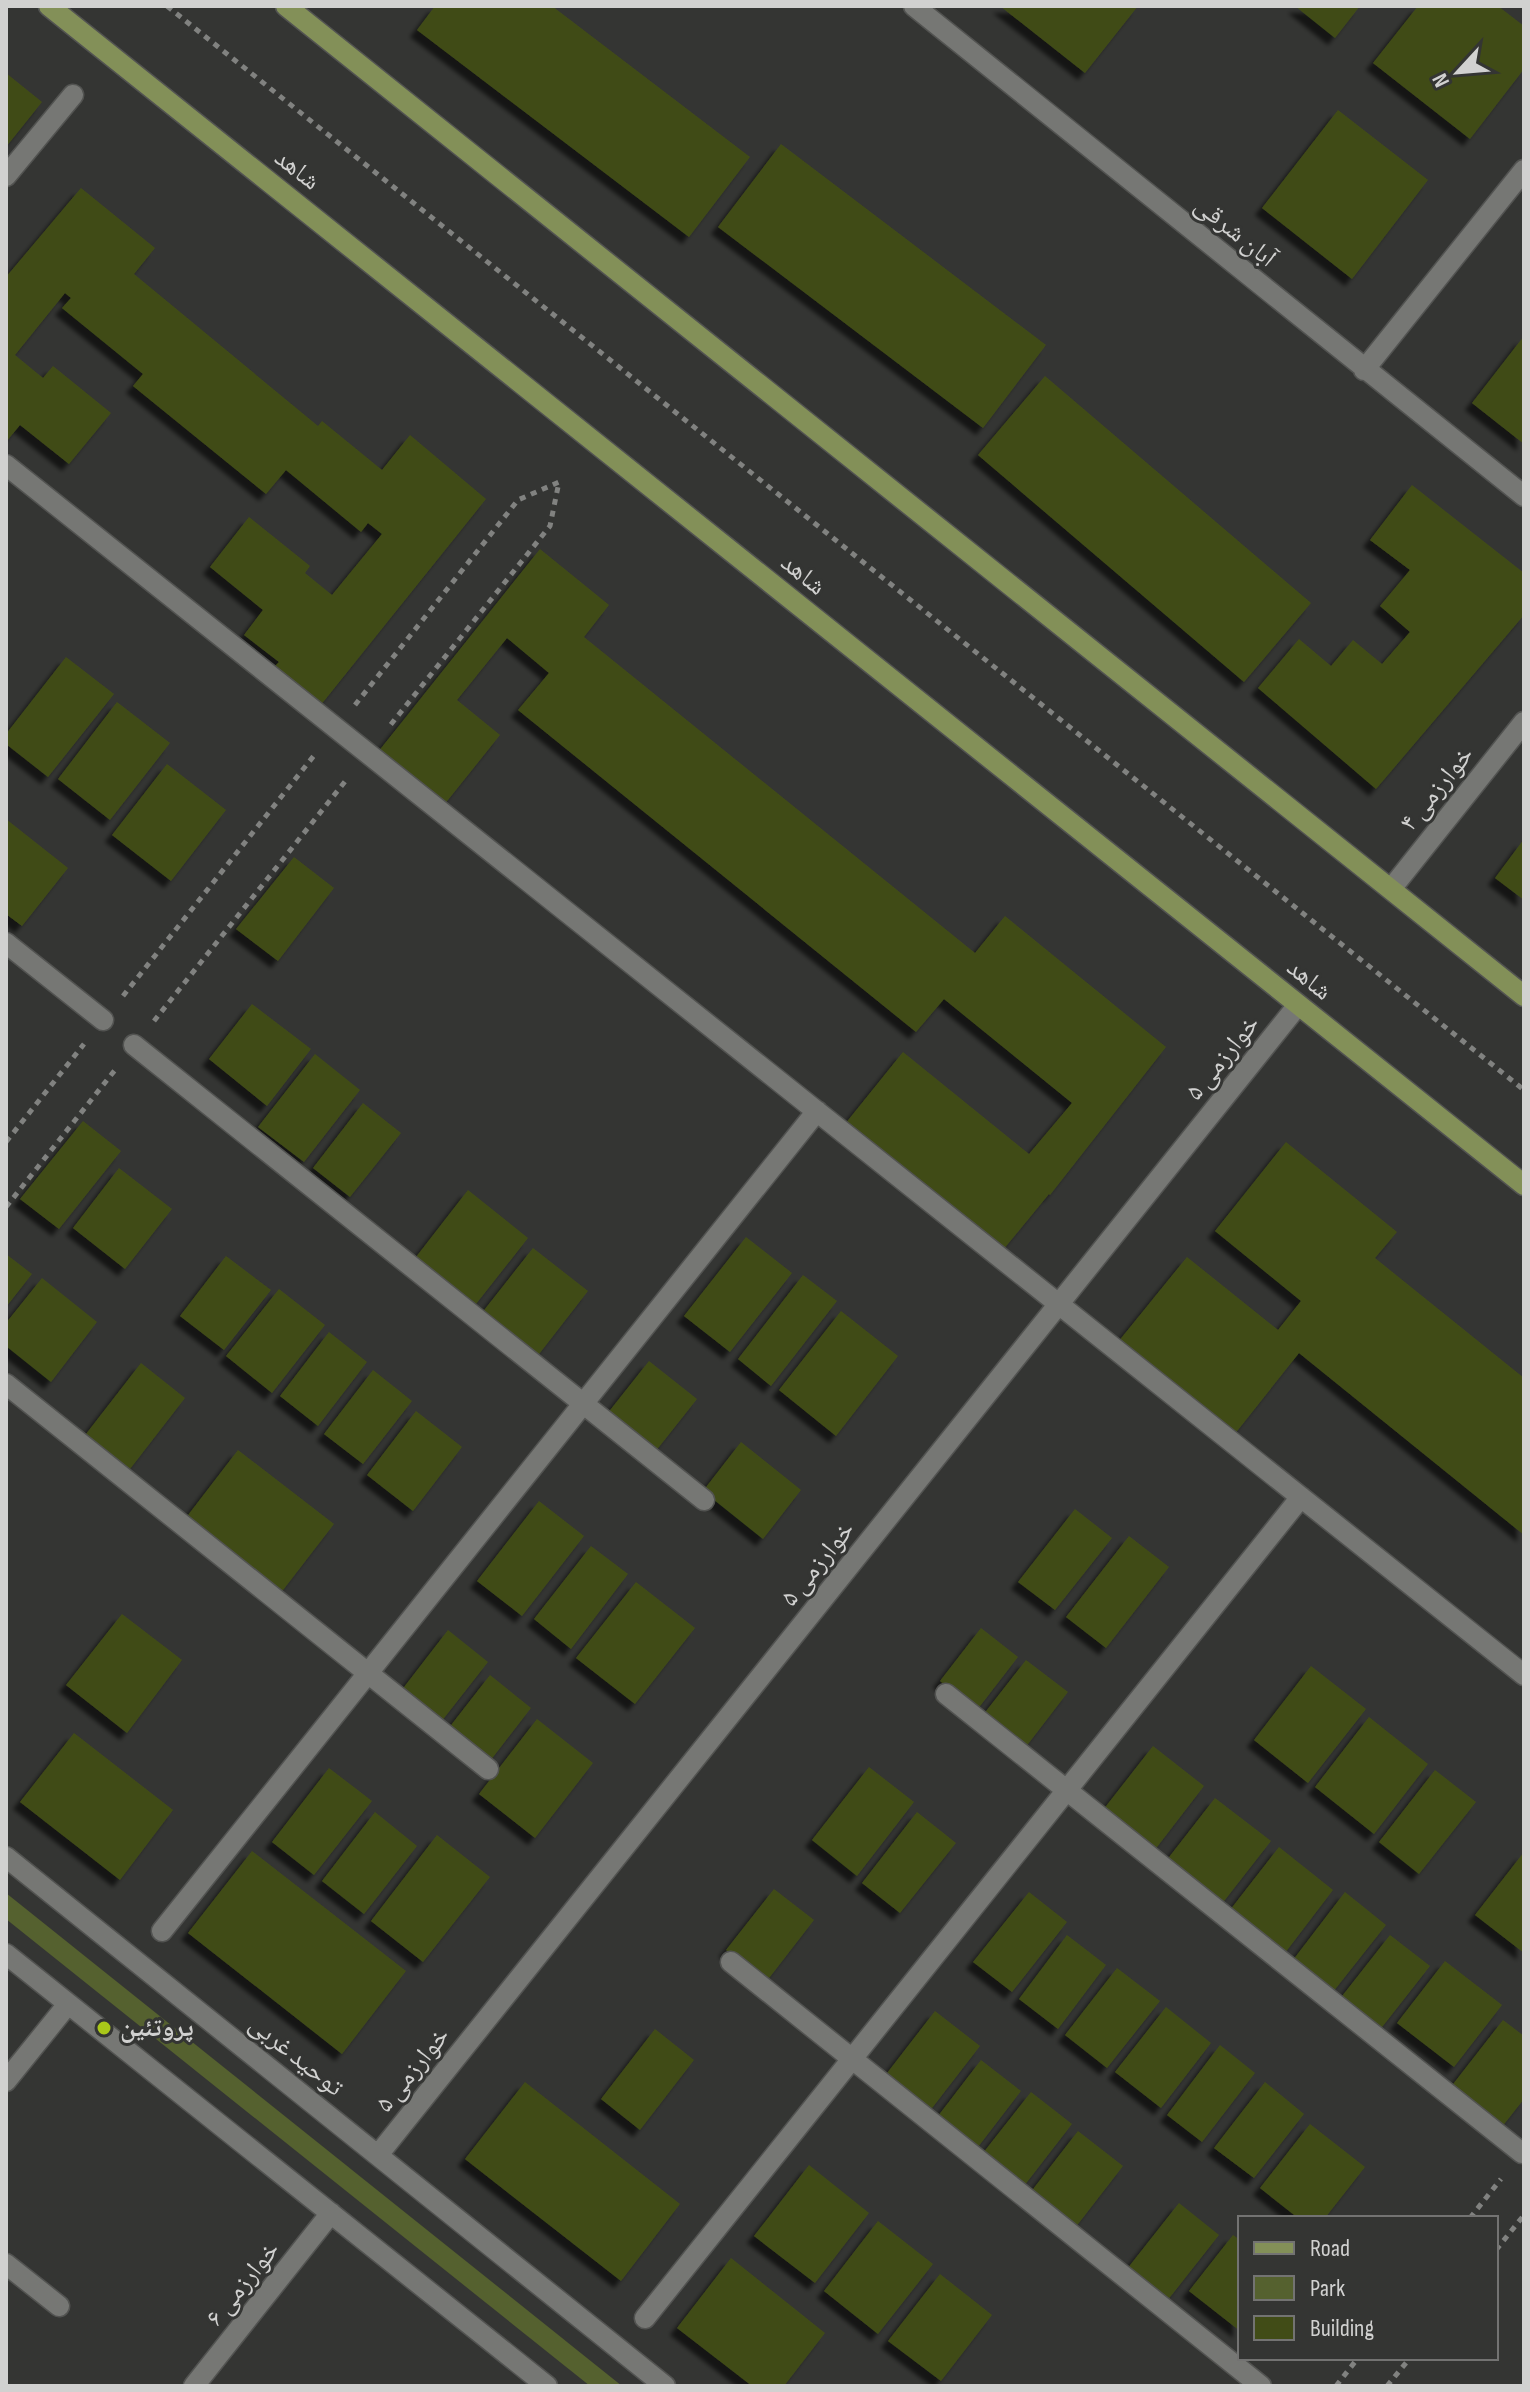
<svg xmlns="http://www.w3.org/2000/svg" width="1530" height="2392" font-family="'Sofia Sans Condensed','Noto Naskh Arabic',sans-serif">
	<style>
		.green { fill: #55612f }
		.building { fill: #414c17; filter: url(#shadow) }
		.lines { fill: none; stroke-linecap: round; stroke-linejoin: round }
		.minor-casing { stroke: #525351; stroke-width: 23 }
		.major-casing { stroke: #525351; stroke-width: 23 }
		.path { stroke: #818280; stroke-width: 5; stroke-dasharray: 6 6; stroke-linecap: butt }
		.minor { stroke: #767774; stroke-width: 20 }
		.major { stroke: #839058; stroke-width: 20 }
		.poi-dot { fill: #a9c719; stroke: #343533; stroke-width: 3 }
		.labels { text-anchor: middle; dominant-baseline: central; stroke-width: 6; stroke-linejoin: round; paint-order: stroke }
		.street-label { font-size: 26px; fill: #d1d1d0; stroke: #343533 }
		.poi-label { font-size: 26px; font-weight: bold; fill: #d1d1d0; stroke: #343533; text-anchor: start }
	</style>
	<defs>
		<filter id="shadow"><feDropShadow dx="-7" dy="7" stdDeviation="2" flood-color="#0009"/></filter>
	</defs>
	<rect width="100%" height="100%" fill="#343533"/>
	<path class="green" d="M6 1893 622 2386H590L6 1919Z"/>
	<path class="building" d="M435 6H552L750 157 689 237 417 30Z
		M1000 6H1138L1085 73Z
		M1295 6H1360L1335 38Z
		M1418 6H1498L1524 26V69L1470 139 1373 63Z
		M6 73 42 102 6 147Z
		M1338 110 1428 180 1352 279 1262 208Z
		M781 144 1046 345 983 428 718 227Z
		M81 188 155 248 134 274 318 426 322 421 382 470 410 435 486 499 320 706 273 668 279 662 244 635 263 610 210 567 249 517 310 566 305 573 332 595 382 534 368 523 361 532 286 470 266 494 133 386 143 374 62 308 71 298 65 293 15 355 43 378 53 366 111 413 69 464 20 425 6 442V277Z
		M1524 336V444L1472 403Z
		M1045 376 1311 603 1244 682 978 455Z
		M1412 485 1524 573V615L1376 789 1258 688 1299 639 1331 666 1353 640 1382 664 1410 632 1380 606 1410 570 1370 540Z
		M540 549 609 605 584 637 975 953 1005 916 1166 1047 1050 1195 1049 1194 1003 1250 845 1124 903 1052 1029 1154 1072 1103 944 999 916 1032 518 710 549 673 507 638 457 700 500 735 444 805 378 752Z
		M66 657 114 694 48 777 6 744V734Z
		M117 702 170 743 110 820 58 779Z
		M167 764 226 810 171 881 112 835Z
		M6 819 68 868 22 926 6 914Z
		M1524 839V900L1495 878Z
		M294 857 334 888 278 961 236 929Z
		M252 1004 311 1049 267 1106 209 1059Z
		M315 1054 360 1090 304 1162 258 1127Z
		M363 1103 401 1133 350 1197 313 1168Z
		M83 1121 121 1151 59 1229 20 1199Z
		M1286 1142 1397 1232 1375 1258 1524 1378V1535L1299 1353 1234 1435 1118 1342 1187 1257 1278 1330 1301 1301 1215 1231Z
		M119 1168 172 1209 125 1269 73 1228Z
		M468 1190 528 1238 476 1304 416 1257Z
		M746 1237 792 1273 730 1352 684 1316Z
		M533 1248 588 1291 536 1358 481 1314Z
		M6 1254 32 1274 6 1307Z
		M226 1256 271 1290 224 1350 180 1316Z
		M803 1275 837 1301 771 1386 738 1359Z
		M42 1278 97 1322 51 1382 6 1346V1323Z
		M279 1289 325 1325 272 1393 226 1356Z
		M841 1311 898 1356 836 1436 779 1390Z
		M329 1332 367 1362 318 1426 280 1396Z
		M649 1361 697 1399 655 1452 607 1414Z
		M141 1363 185 1398 130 1469 86 1434Z
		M373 1370 412 1401 363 1464 324 1434Z
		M416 1411 462 1447 413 1511 367 1475Z
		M741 1442 801 1490 763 1539 703 1491Z
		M238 1450 334 1524 280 1594 185 1519Z
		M539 1501 584 1536 522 1616 477 1581Z
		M1075 1509 1112 1538 1055 1610 1018 1582Z
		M1129 1536 1169 1567 1106 1648 1066 1617Z
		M591 1546 628 1574 571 1649 534 1619Z
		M636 1582 695 1628 635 1704 576 1658Z
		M122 1614 182 1660 127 1733 66 1685Z
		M981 1628 1018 1657 977 1710 940 1681Z
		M448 1630 488 1662 441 1722 401 1691Z
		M1026 1660 1068 1692 1025 1748 983 1715Z
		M1311 1666 1366 1709 1308 1783 1254 1740Z
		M490 1675 531 1708 490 1761 448 1729Z
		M1369 1717 1428 1764 1374 1834 1315 1787Z
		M537 1719 593 1763 535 1838 479 1794Z
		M74 1733 173 1810 120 1880 20 1802Z
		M1153 1746 1204 1786 1154 1851 1103 1810Z
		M869 1767 914 1802 857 1876 812 1840Z
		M329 1768 372 1801 314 1875 272 1842Z
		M1435 1770 1476 1802 1419 1874 1379 1842Z
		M1215 1798 1271 1841 1221 1905 1166 1861Z
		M375 1812 417 1846 364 1914 322 1881Z
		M917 1812 956 1843 900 1913 862 1883Z
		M437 1835 490 1877 423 1962 371 1921Z
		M1279 1847 1333 1890 1285 1953 1230 1910Z
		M252 1851 406 1971 342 2054 188 1933Z
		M1524 1852V1953L1475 1915Z
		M774 1889 814 1920 766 1982 726 1950Z
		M1029 1892 1067 1922 1012 1992 973 1962Z
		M1345 1892 1386 1925 1333 1992 1293 1960Z
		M1067 1935 1106 1965 1058 2029 1019 1999Z
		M1390 1935 1430 1966 1379 2031 1339 2000Z
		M1445 1961 1502 2005 1454 2067 1397 2023Z
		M1117 1968 1160 2001 1107 2068 1065 2035Z
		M1166 2007 1211 2043 1161 2108 1115 2072Z
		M935 2011 980 2046 929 2112 884 2077Z
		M1503 2020 1524 2036V2099L1501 2128 1450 2088Z
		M655 2029 694 2060 640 2130 601 2099Z
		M1220 2045 1255 2073 1202 2142 1167 2115Z
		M981 2060 1021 2091 978 2147 938 2116Z
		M525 2082 680 2204 621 2281 465 2159Z
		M1265 2082 1304 2114 1254 2178 1214 2148Z
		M1031 2092 1072 2124 1024 2186 983 2153Z
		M1310 2124 1365 2167 1325 2218H1298L1260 2188Z
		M1078 2131 1123 2166 1075 2228 1030 2193Z
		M809 2165 869 2213 815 2283 754 2236Z
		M1179 2203 1219 2235 1167 2301 1127 2269Z
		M878 2221 933 2264 878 2334 824 2291Z
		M1233 2235 1240 2240V2331L1189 2291Z
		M731 2258 825 2333 784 2386H752L677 2328Z
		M940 2274 992 2315 941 2381 888 2341Z"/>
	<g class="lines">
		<g class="minor-casing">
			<path id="minor" d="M914 6 1524 496
				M6 176 73 95
				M1364 370 1524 170
				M6 465 1524 1675
				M1391 889 1524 722
				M6 943 103 1020
				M134 1045 704 1500
				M6 1384 488 1769
				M946 1694 1522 2153
				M6 1857 665 2386
				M162 1931 817 1111
				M6 1954 547 2386
				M731 1962 1261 2386
				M6 2081 68 2004
				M378 2155 1298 1005
				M6 2264 59 2306
				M645 2318 1301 1497
				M194 2386 331 2213"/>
		</g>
		<g class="major-casing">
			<path id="major" d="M49 6 1524 1185
				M286 6 1524 996"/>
		</g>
		<path class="path" d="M167 6 1524 1090
			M355 705 518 500 559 482 550 526 388 728
			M123 996 316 753
			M154 1021 347 779
			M6 1142 84 1044
			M6 1207 115 1070
			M1470 2218 1501 2179
			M1496 2250 1524 2215
			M1336 2386 1358 2358
			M1387 2386 1410 2358"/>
		<use href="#minor" class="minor"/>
		<use href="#major" class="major"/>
	</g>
	<circle class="poi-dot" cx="104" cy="2028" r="8"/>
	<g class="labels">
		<g class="street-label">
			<text transform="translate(297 170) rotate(38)">شاهد</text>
			<text transform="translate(1235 232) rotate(39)">آبان شرقی</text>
			<text transform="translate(803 575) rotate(39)">شاهد</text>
			<text transform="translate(1437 789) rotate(-51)">خوارزمی ۴</text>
			<text transform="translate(1309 980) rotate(39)">شاهد</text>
			<text transform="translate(1223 1058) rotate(-51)">خوارزمی ۵</text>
			<text transform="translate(818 1564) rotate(-51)">خوارزمی ۵</text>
			<text transform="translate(296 2056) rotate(39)">توحید غربی</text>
			<text transform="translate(413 2070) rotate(-51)">خوارزمی ۵</text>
			<text transform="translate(243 2284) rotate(-51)">خوارزمی ۶</text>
		</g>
		<g class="poi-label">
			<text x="120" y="2028">پروتئین</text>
		</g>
	</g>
	<rect width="1530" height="2392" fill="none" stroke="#d1d1d0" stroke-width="16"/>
	<rect x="1238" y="2216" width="260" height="144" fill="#343533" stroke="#737372" stroke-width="2"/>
	<rect x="1254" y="2242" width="40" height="12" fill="#839058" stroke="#737372" stroke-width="2"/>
	<text x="1310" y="2256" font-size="24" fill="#d1d1d0">Road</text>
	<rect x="1254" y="2276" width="40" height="24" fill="#55612f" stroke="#737372" stroke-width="2"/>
	<text x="1310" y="2296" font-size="24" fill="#d1d1d0">Park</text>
	<rect x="1254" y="2316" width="40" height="24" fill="#414c17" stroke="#737372" stroke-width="2"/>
	<text x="1310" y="2336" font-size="24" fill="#d1d1d0">Building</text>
	<g transform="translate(1458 72) rotate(244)" stroke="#343533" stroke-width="6" paint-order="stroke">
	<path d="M0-6L14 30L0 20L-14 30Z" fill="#d1d1d0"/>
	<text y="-12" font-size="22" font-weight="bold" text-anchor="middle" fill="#d1d1d0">N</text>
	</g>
</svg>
